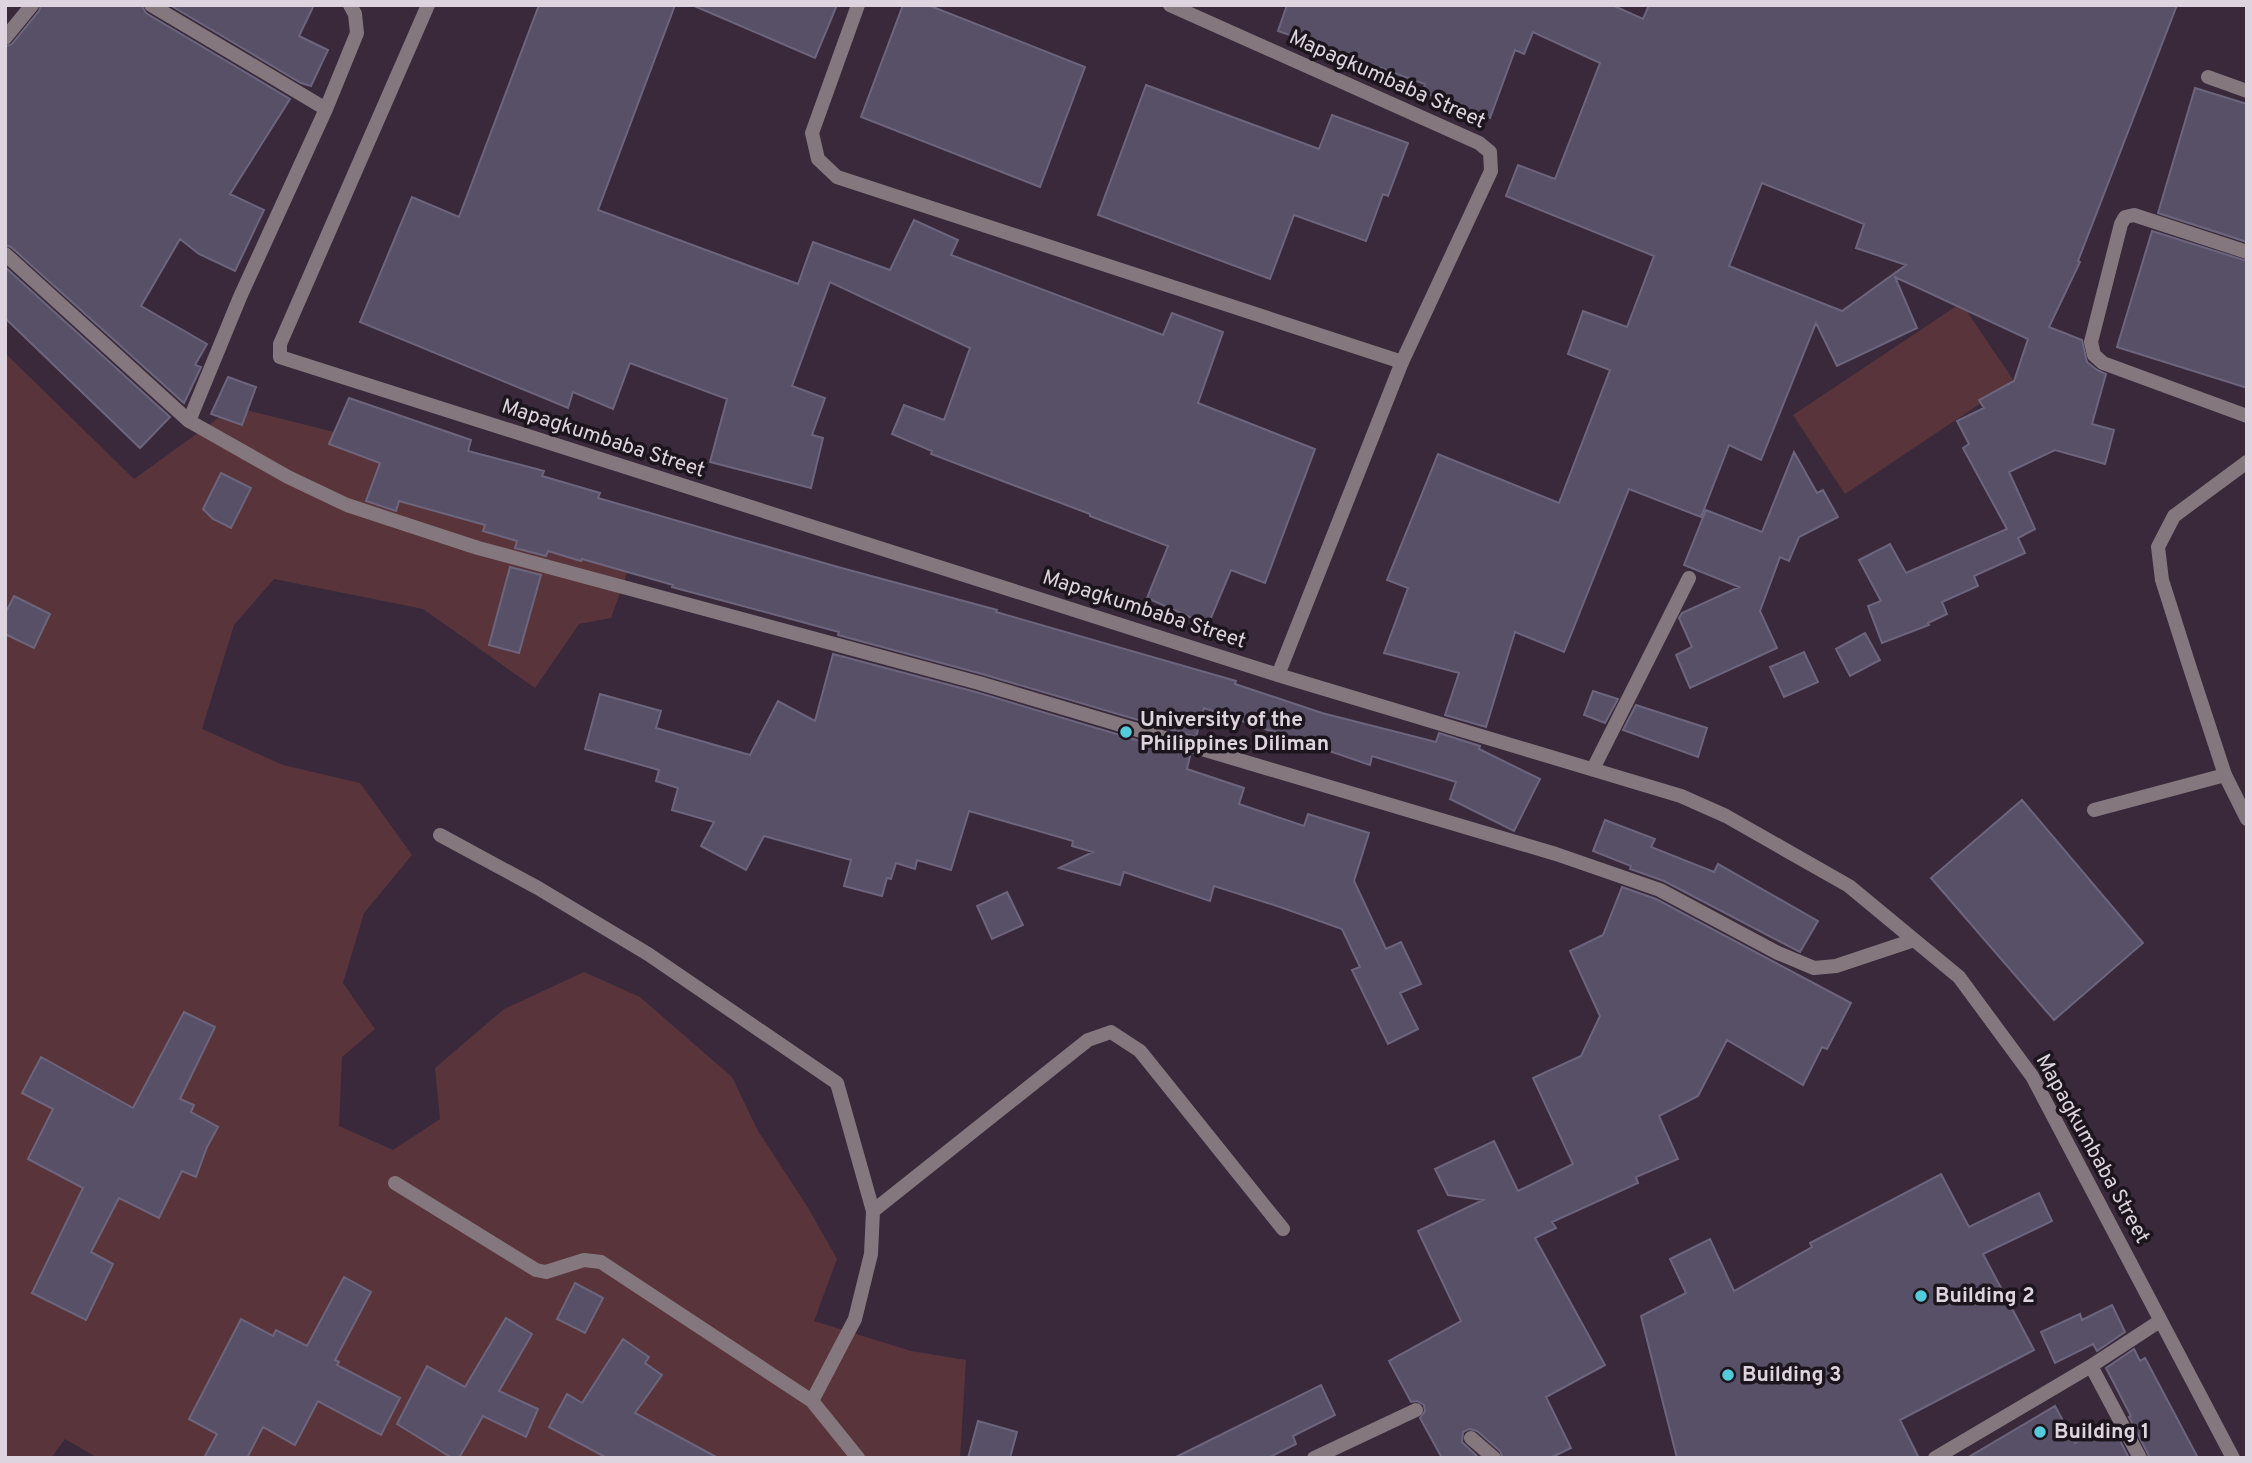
<svg xmlns="http://www.w3.org/2000/svg" width="2252" height="1463" font-family="Overpass,sans-serif">
	<style>
		.green { fill: #59353b }
		.building { fill: #585067; stroke: #6c657d; stroke-width: 2; fill-rule: evenodd }
		.lines { fill: none; stroke-linecap: round; stroke-linejoin: round }
		.lane { stroke: #84787e; stroke-width: 14 }
		.street { stroke: #84787e; stroke-width: 14 }
		.poi-dot { fill: #53cbdb; stroke: #1c151d; stroke-width: 2.5 }
		.labels { text-anchor: middle; dominant-baseline: central; stroke-width: 7; stroke-linejoin: round; paint-order: stroke }
		.street-label { font-size: 21px; fill: #ded4df; stroke: #1c151d }
		.poi-label { font-size: 21px; font-weight: bold; fill: #ded4df; stroke: #1c151d; text-anchor: start }
	</style>
	<rect width="100%" height="100%" fill="#39293b"/>
	<path class="green" d="M1961 303 2014 381 1845 494 1793 415Z
		M5 353 134 479 234 407 394 447 644 526 611 618 579 624 535 688 423 609 274 579 234 625 202 729 283 765 360 783 412 855 364 913 343 983 375 1029 342 1057 339 1126 393 1150 440 1119 435 1068 504 1009 584 972 640 997 732 1077 758 1131 807 1206 837 1259 814 1321 911 1351 966 1360 960 1458 808 1456 807 1458H98L65 1439 51 1458H5Z"/>
	<path class="building" d="M41 5H141L146 13 290 99 230 194 264 210 235 271 199 254 180 239 141 306 207 344 195 365 201 367 184 403 11 247 5 245V47L12 44 39 11Z
		M170 5H314L299 36 328 50 311 86 301 83Z
		M539 5H675L598 210 798 284 813 242 890 270 914 220 958 240 951 255 1163 335 1172 313 1223 332 1198 403 1315 449 1265 583 1231 570 1208 625 1147 598 1168 546 1090 516V514L931 454 932 451 892 434 904 405 944 420 970 348 830 282 792 386 825 398 812 435 823 438 811 488 710 462 727 399 630 363 613 409 573 392 568 408 360 322 412 197 459 217Z
		M692 5H837L815 58Z
		M903 5H928L1085 67 1040 187 861 117Z
		M1287 5H1612L1643 19 1649 5H2177L2078 261 2080 262 2049 327 2082 340 2087 362 2097 370 2106 374 2092 424 2114 430 2105 464 2055 450 2009 472 2035 529 2018 538 2025 553 1974 576 1978 586 1942 602 1947 614 1928 623 1929 625 1882 643 1868 606 1881 601 1859 560 1890 544 1906 573 2007 529 1963 448 1969 444 1957 421 1984 408 1979 400 2014 381 2028 339 1895 277 1917 328 1837 366 1816 323 1761 460 1729 445 1701 517 1629 489 1564 652 1515 632 1486 727 1445 715 1459 673 1384 653 1408 588 1387 580 1438 454 1559 503 1610 370 1568 354 1583 311 1627 327 1654 256 1506 196 1518 165 1555 179 1600 63 1533 32 1524 54 1515 50 1490 118 1422 92 1425 84 1278 31ZM1762 183 1864 224 1856 248 1906 265 1842 311 1729 266Z
		M1146 85 1319 149 1332 115 1408 143 1388 196 1383 194 1366 241 1294 215 1270 279 1098 215Z
		M2195 88 2247 104V242L2158 213Z
		M2152 231 2247 261V388L2117 347Z
		M5 267 170 417 140 448 5 318Z
		M228 377 256 387 242 425 211 414Z
		M349 398 471 440 468 451 544 471 542 476 600 493 598 498 838 567 997 610 996 612 1236 681 1235 684 1322 713 1436 742 1439 733 1480 746 1479 749 1540 779 1514 831 1450 799 1456 782 1372 756 1370 765 1204 708 1196 737 982 674 838 635 839 632 672 587 673 585 582 559 581 561 548 551 546 556 515 548 517 541 483 531 485 525 399 501 396 511 366 501 380 463 329 444Z
		M1794 452 1817 493 1823 490 1838 517 1799 537 1789 561 1780 557 1760 611 1777 648 1690 688 1676 655 1692 647 1679 618 1682 613 1739 587 1684 565 1706 510 1762 532Z
		M221 473 251 488 231 528 213 519 203 509Z
		M510 567 541 575 519 653 489 645Z
		M14 596 50 614 34 648 5 634V614Z
		M1865 633 1880 660 1850 676 1836 649Z
		M1804 652 1818 682 1784 697 1770 667Z
		M833 654 976 692 1190 756 1187 769 1244 788 1239 804 1304 826 1308 814 1369 833 1354 881 1386 949 1401 942 1421 984 1400 993 1418 1029 1388 1044 1352 970 1360 967 1342 929 1280 907 1214 886 1210 901 1124 872 1120 885 1059 868 1093 852 1072 846 1073 841 969 811 951 870 917 860 915 869 896 863 891 879 887 878 882 896 844 886 851 860 764 836 746 870 701 846 714 822 672 810 678 788 656 781 659 770 585 749 600 694 661 711 656 728 750 755 778 701 815 721Z
		M1593 691 1618 699 1605 723 1584 715Z
		M1636 705 1707 728 1698 757 1623 730Z
		M2022 800 2143 943 2054 1020 1931 878Z
		M1605 820 1655 839 1651 847 1714 872 1718 864 1818 921 1800 952 1664 881 1630 869 1631 866 1593 851Z
		M1622 887 1656 899 1851 1003 1827 1049 1822 1047 1803 1085 1727 1040 1698 1096 1659 1116 1678 1159 1636 1177 1638 1183 1552 1222 1556 1228 1535 1238 1605 1365 1546 1397 1571 1448 1550 1458H1503L1500 1451 1477 1431 1469 1429 1463 1432 1462 1442 1479 1458H1442L1420 1418 1425 1411 1424 1405 1417 1401 1411 1402 1389 1361 1461 1321 1418 1231 1483 1200 1448 1195 1435 1169 1494 1141 1518 1191 1573 1164 1533 1078 1581 1056 1600 1016 1570 951 1603 935Z
		M1007 892 1023 925 992 939 977 906Z
		M184 1012 215 1027 180 1099 194 1105 191 1112 218 1127 207 1147 196 1177 182 1171 159 1218 119 1198 91 1252 113 1264 86 1320 32 1293 83 1188 28 1159 53 1109 22 1093 41 1057 133 1108Z
		M1941 1174 1969 1227 2039 1193 2052 1221 1983 1254 2034 1350 1900 1420 1919 1458H1677L1641 1316 1686 1293 1670 1259 1710 1239 1734 1291 1812 1247 1810 1243Z
		M344 1277 371 1292 335 1360 339 1362 337 1365 400 1398 381 1435 318 1401 295 1445 263 1427 247 1458H204L217 1434 189 1419 241 1319 273 1336 276 1330 307 1346Z
		M575 1283 603 1298 585 1333 557 1319Z
		M2112 1305 2125 1332 2097 1351 2093 1344 2055 1363 2041 1332 2080 1314 2082 1320Z
		M506 1318 532 1334 499 1391 538 1409 526 1437 483 1416 459 1458H452L397 1424 427 1366 465 1387Z
		M623 1339 649 1357 645 1363 662 1375 635 1413 718 1458H607L549 1427 567 1394 582 1403Z
		M2134 1349 2140 1361 2145 1358 2198 1458H2150L2129 1417 2131 1416 2106 1368Z
		M1321 1385 1335 1415 1293 1436 1296 1444 1268 1458H1174Z
		M2055 1406 2075 1443 2112 1425 2129 1458H1967Z
		M978 1421 1017 1432 1010 1458H968Z"/>
	<g class="lines">
		<path class="lane" d="M858 5 812 133 818 159 837 177 1402 362
			M2208 77 2247 91
			M2247 252 2134 215 2125 217 2121 224 2091 342 2094 355 2103 363 2247 416
			M1593 769 1689 578
			M2094 810 2225 775
			M873 1211 1088 1040 1111 1032 1140 1051 1283 1229
			M2091 1366 2140 1458
			M1471 1438 1494 1458
			M1314 1458 1416 1410
			M1935 1458 2091 1366 2160 1321"/>
		<path class="street" d="M151 5 326 109
			M428 5 280 344V357L1278 675 1681 796 1726 816 1849 886 1959 977 2032 1076 2233 1458
			M1170 5 1479 143 1490 152 1491 171 1402 362 1278 675
			M5 38 32 5
			M5 254 189 421 288 477 347 505 478 548 979 683 1556 854 1660 890 1778 953 1814 968 1836 966 1914 940
			M189 421 240 297 326 109 357 33 355 14 350 5
			M2247 462 2174 516 2158 547 2162 580 2189 665 2225 775 2247 819
			M440 835 538 888 648 954 837 1083 873 1211 871 1254 855 1319 812 1401
			M395 1183 536 1270 546 1272 584 1260 601 1262 812 1401 858 1458"/>
	</g>
	<g class="poi-dot">
		<circle cx="1126" cy="732" r="7"/>
		<circle cx="1921" cy="1296" r="7"/>
		<circle cx="1728" cy="1375" r="7"/>
		<circle cx="2040" cy="1432" r="7"/>
	</g>
	<g class="labels">
		<g class="street-label">
			<text transform="translate(1387 80) rotate(24)">Mapagkumbaba Street</text>
			<text transform="translate(603 439) rotate(18)">Mapagkumbaba Street</text>
			<text transform="translate(1144 610) rotate(18)">Mapagkumbaba Street</text>
			<text transform="translate(2092 1149) rotate(61)">Mapagkumbaba Street</text>
		</g>
		<g class="poi-label">
			<text x="1140" y="720">University of the<tspan x="1140" dy="24">Philippines Diliman</tspan></text>
			<text x="1935" y="1296">Building 2</text>
			<text x="1742" y="1375">Building 3</text>
			<text x="2054" y="1432">Building 1</text>
		</g>
	</g>
	<rect width="2252" height="1463" fill="none" stroke="#ded4df" stroke-width="14"/>
</svg>
